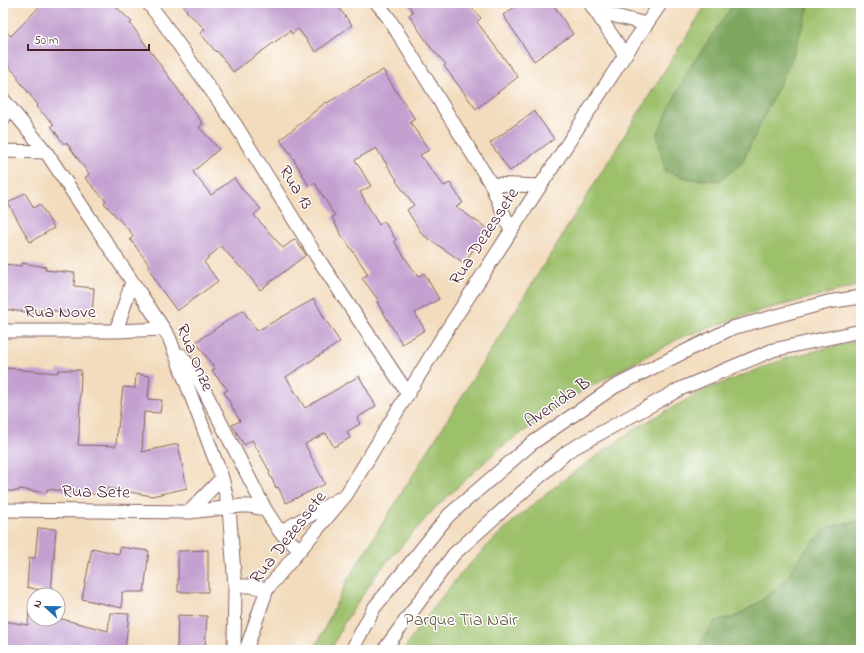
<svg xmlns="http://www.w3.org/2000/svg" width="864" height="653" font-family="'Indie Flower',sans-serif">
	<style>
		.green { fill: #9dc06a; stroke: #74704a }
		.forest { fill: #7ea65e; stroke: #646244 }
		.building { fill: #c3a0d0 }
		.lines { fill: none; stroke-linecap: round; stroke-linejoin: round }
		.street-casing { stroke: #85615e; stroke-width: 15 }
		.street { stroke: #fff; stroke-width: 13 }
		.labels { text-anchor: middle; dominant-baseline: central; stroke-width: 3; stroke-linejoin: round; paint-order: stroke }
		.street-label { font-size: 18px; fill: #4a1f2b; stroke: #fff }
		.park-label { font-size: 18px; fill: #675741; stroke: #fff }
	</style>
	<rect width="100%" height="100%" fill="#fff"/>
	<filter id="ink" filterUnits="userSpaceOnUse"><feTurbulence type="fractalNoise" baseFrequency=".025" numOctaves="2"/><feDisplacementMap in="SourceGraphic" scale="8" xChannelSelector="R" yChannelSelector="G"/><feConvolveMatrix kernelMatrix="1 2 1 2 8 2 1 2 1" color-interpolation-filters="sRGB"/></filter>
	<filter id="wash" filterUnits="userSpaceOnUse"><feTurbulence type="fractalNoise" baseFrequency=".012" numOctaves="4" result="noise"/><feDisplacementMap in="SourceGraphic" scale="16" xChannelSelector="R" yChannelSelector="G"/><feGaussianBlur stdDeviation="0.9" result="paint"/><feColorMatrix in="noise" values="0 0 0 0 0 0 0 0 0 0 0 0 0 0 0 0 0 1.4 0 .05"/><feComposite in="paint" operator="in"/></filter>
	<g filter="url(#wash)">
		<rect width="100%" height="100%" fill="#f2dcbd"/>
		<path class="green" d="M707 3H853L861 15V285L759 311 682 337 579 393 500 448 435 508 378 572 344 623 331 650H314L348 579Z
			M861 341V520L828 527 805 550 784 582 761 601 735 617 716 621 695 650H404L420 624 462 572 505 528 558 484 636 428 702 391 790 357 853 342Z"/>
		<path class="forest" d="M734 3H810L792 59 765 114 742 163 719 181 690 179 665 171 657 135 672 102 689 69Z
			M861 520V650H695L716 621 735 617 761 601 784 582 805 550 828 527Z"/>
		<g id="blocks">
			<path class="building" d="M43 3H112L132 22 130 23 203 124 199 127 219 149 193 172 211 195 234 178 241 188 261 209 254 215 283 248 295 239 306 255 260 290 242 267 241 268 221 246 204 262 218 281 177 311 160 288 148 267 150 266 130 239 134 236 104 203 106 201 85 178 89 174 66 142 64 144 51 126 54 124 36 107 38 105 17 78 19 77 3 61V29L11 36Z
				M181 3H335L352 25 316 52 298 29 292 34 290 31 233 72 217 51 216 52 200 33 205 29 186 11 187 10Z
				M407 3H467L481 18 477 22 518 77 476 109 444 66 446 64 431 48 409 15 413 12Z
				M521 3H552L573 34 534 61 503 15Z
				M383 70 401 99V98L415 119 410 122 429 150 420 155 444 186 450 183 463 203 456 207 488 229 464 263 422 234 407 210 414 205 396 181 397 180 376 148 355 160 371 186 360 192 379 225 384 221 396 240 394 241 418 277 424 273 439 299 415 313 425 330 402 344 377 302 379 301 362 278 368 274 344 238H343L332 217 335 216 315 183 309 186 290 153 280 140 326 102 327 103Z
				M534 111 554 139 510 171 490 143Z
				M25 193 34 208 40 204 54 228 30 242 8 203Z
				M22 263 46 267 45 270 75 273 74 286 94 288 92 315 39 309V314L3 309V264L22 266Z
				M314 299 325 319 340 342 286 377 305 408 359 376 376 406 357 418 360 424 347 432 350 438 334 447 326 433 305 444 325 484 286 503 278 487 276 488 269 473 270 472 252 440 244 445 232 425 240 421 224 392 228 390 212 371 215 369 196 342 243 310 257 331Z
				M3 368 21 369V370L58 373V370H81L79 434 78 445 116 446 117 428H118L123 387 135 388 136 374 150 376 148 399 162 400 160 413 144 412 142 452 178 444 187 488 152 496 107 488V494H88L47 489V493L19 489V491H3Z
				M38 528 56 529 51 593 27 587 29 558H35Z
				M120 547 149 551 144 592H122V608L82 599 92 548 119 554Z
				M208 550V592H178V551Z
				M29 610 34 611V619H58V618L108 631 110 613 129 614 125 650H3V621L28 625Z
				M178 615 207 616 205 650H177Z"/>
		</g>
	</g>
	<g filter="url(#ink)">
		<use href="#blocks" fill-opacity="0" stroke="#85615e" stroke-width="1"/>
		<g class="lines">
			<g class="street-casing">
				<path id="street" d="M148 3 162 21 235 124 317 257 408 394
					M377 3 388 17 491 184 511 231
					M590 3 625 55
					M596 11 646 24
					M3 99 46 152 169 337 222 478 229 508 235 586 234 650
					M3 120 8 105
					M3 151 46 152
					M491 184 540 186
					M3 331H116L164 329
					M116 331 132 282
					M181 355 199 380 265 509 280 532 300 550
					M3 510 189 512 241 506H249L265 509
					M189 512 222 478
					M280 532 339 499
					M235 586H251L267 589
					M246 650 267 589 346 495 443 336 625 55 661 3
					M352 650 374 608 449 515 531 444 614 387 732 328 828 302 861 297
					M384 650 454 554 568 451 680 389 773 350 861 331"/>
			</g>
			<use href="#street" class="street"/>
		</g>
	</g>
	<g class="labels">
		<g class="street-label">
			<text transform="translate(295 188) rotate(58)">Rua 13</text>
			<text transform="translate(485 237) rotate(-57)">Rua Dezessete</text>
			<text x="60" y="313">Rua Nove</text>
			<text transform="translate(194 358) rotate(67)">Rua Onze</text>
			<text transform="translate(558 403) rotate(-35)">Avenida B</text>
			<text transform="translate(96 493) rotate(1)">Rua Sete</text>
			<text transform="translate(289 538) rotate(-52)">Rua Dezessete</text>
		</g>
		<g class="park-label">
			<text x="461" y="621">Parque Tia Nair</text>
		</g>
	</g>
	<rect width="864" height="653" fill="none" stroke="#fff" stroke-width="16"/>
	<g transform="translate(46 607) rotate(292)"><circle r="19" fill="#ffffff" stroke="#b7a5aa"/>
	<path d="M0-3L7 15L0 10L-7 15Z" fill="#1f6fb2"/>
	<text y="-6" font-size="11" font-weight="bold" text-anchor="middle" fill="#4a1f2b">N</text>
	</g>
	<path d="M28 44v6h121v-6" fill="none" stroke="#4a1f2b" stroke-width="2"/>
	<text x="34" y="44" font-size="12" fill="#4a1f2b" stroke="#ffffff" stroke-width="3" paint-order="stroke">50 m</text>
</svg>
